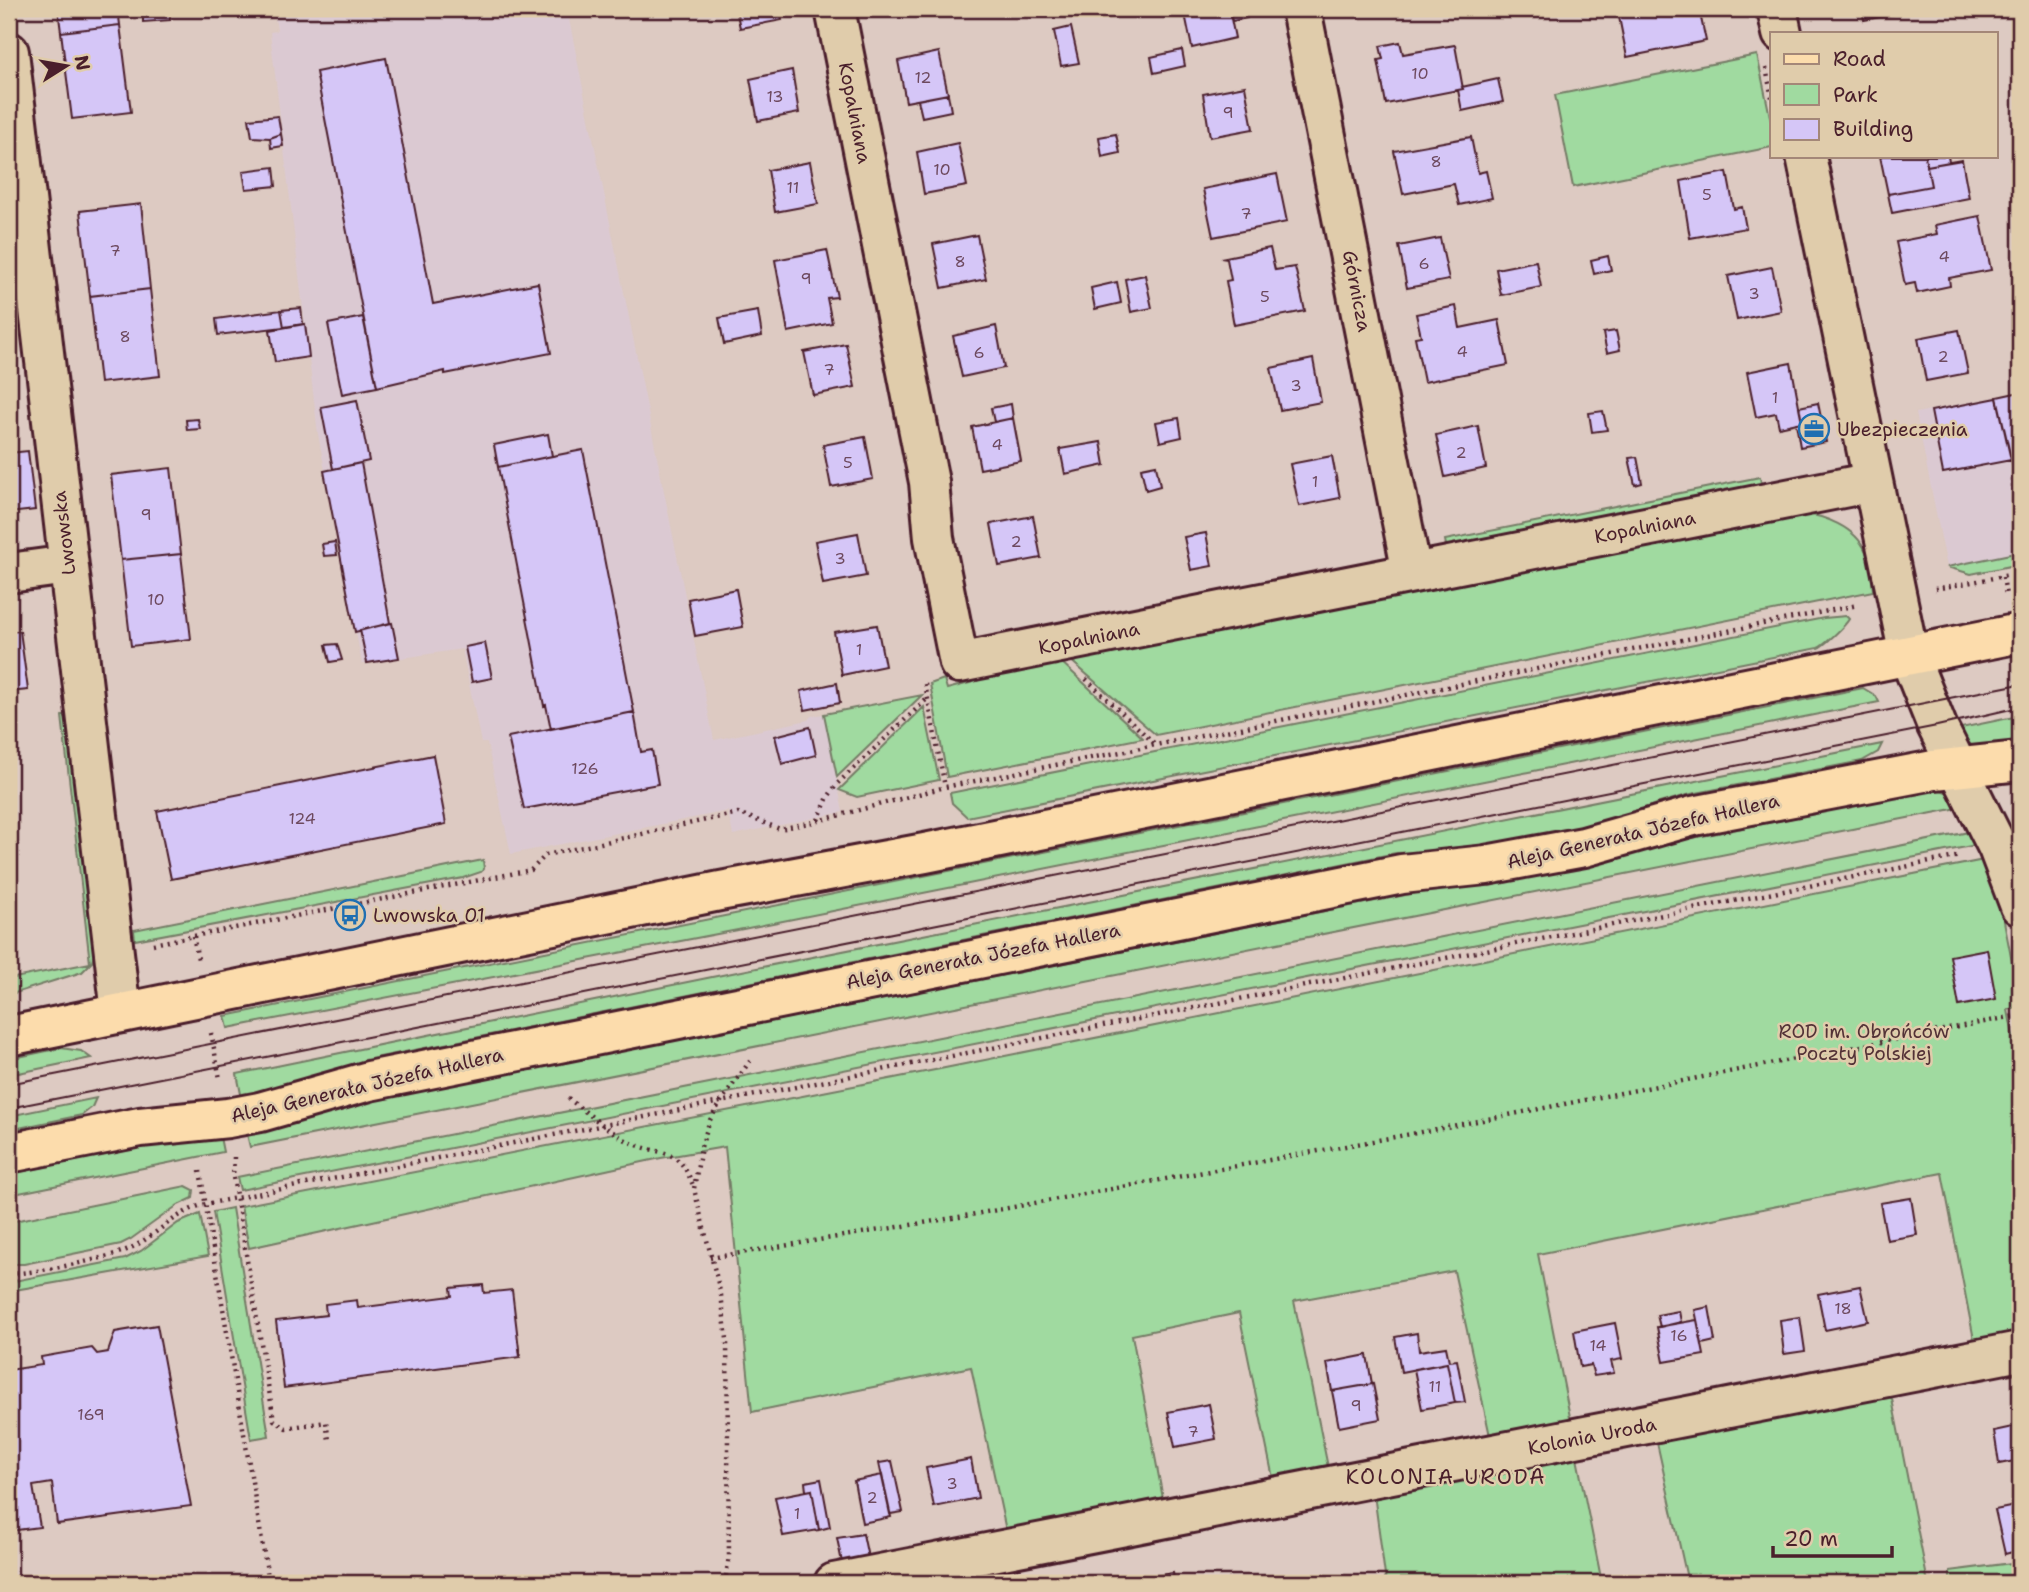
<svg xmlns="http://www.w3.org/2000/svg" width="2029" height="1592" font-family="'Shantell Sans',sans-serif">
	<style>
		.built { fill: #dbc9d2 }
		.green { fill: #a0daa0; stroke: #757c66; stroke-width: 2 }
		.building { fill: #d5c6f7; stroke: #4a1f2b; stroke-width: 2 }
		.lines { fill: none; stroke-linecap: round; stroke-linejoin: round }
		.minor-casing { stroke: #4a1f2b; stroke-width: 44 }
		.major-casing { stroke: #4a1f2b; stroke-width: 44 }
		.path { stroke: #4a1f2b; stroke-width: 4.5; stroke-dasharray: 2 5; stroke-linecap: butt }
		.minor { stroke: #e0ccab; stroke-width: 38 }
		.major { stroke: #fcdcac; stroke-width: 38 }
		.tram { stroke: #4a1f2b; stroke-width: 2 }
		.labels { text-anchor: middle; dominant-baseline: central; stroke-width: 5; stroke-linejoin: round; paint-order: stroke }
		.number-label { font-size: 16px; fill: #6d495e }
		.street-label { font-size: 19px; fill: #4a1f2b; stroke: #e0ccab }
		.poi-label { font-size: 19px; fill: #4a1f2b; stroke: #e0ccab; text-anchor: start }
		.park-label { font-size: 19px; fill: #533237; stroke: #e0ccab }
		.neighbourhood-label { font-size: 21px; letter-spacing: 2px; fill: #4a1f2b; stroke: #e0ccab }
	</style>
	<rect width="100%" height="100%" fill="#ddcac2"/>
	<filter id="ink" filterUnits="userSpaceOnUse"><feTurbulence type="fractalNoise" baseFrequency=".0143" numOctaves="2"/><feDisplacementMap in="SourceGraphic" scale="14" xChannelSelector="R" yChannelSelector="G"/><feConvolveMatrix kernelMatrix="1 2 1 2 8 2 1 2 1" color-interpolation-filters="sRGB"/></filter>
	<g filter="url(#ink)">
		<path class="built" d="M274 9H567L714 740 808 720 811 716 824 714 843 812 733 835 728 811 511 854 487 743H481L462 649 362 664 318 434 270 32 277 31Z
			M2020 392V552L1947 567 1916 413Z"/>
		<path class="green" d="M1757 55 1772 126V147L1573 187 1555 95Z
			M1760 477 1762 488 1447 550 1445 540Z
			M1799 513C1823 515 1856 527 1866 552 1871 564 1872 578 1873 591L1156 735 1068 658Z
			M2020 552V564L1971 574 1947 567Z
			M1846 616 1849 619C1846 625 1824 646 1818 648L967 817 952 803 950 793 1824 618Z
			M1058 659 1143 738 947 777 930 684 944 679 947 689 977 681 987 673Z
			M1863 688 1876 696 1879 702 738 930 228 1028 225 1016Z
			M922 695 837 777 824 714Z
			M924 707 939 780 857 797 839 790Z
			M68 715 95 951 92 962 82 972 9 995V979L90 963 62 716Z
			M2014 717 2020 750 1973 747 1956 729Z
			M1882 744 1878 752 1862 761 1691 794 1656 804 1569 837 1499 850 1396 853 365 1060 267 1098 243 1104 237 1074 712 977Z
			M1938 789 1957 796 1963 807 250 1147 245 1126Z
			M1974 831 1981 844 240 1190 237 1177Z
			M483 860 484 869 481 872 463 878 135 940 134 930Z
			M1984 860 1997 885 2020 1003V1006L2008 1010 2020 1073V1340L1976 1350 1942 1173 1538 1254 1572 1427 1492 1445 1454 1271 1294 1301 1330 1477 1275 1488 1239 1313 1132 1335 1165 1509 1008 1540 971 1367 752 1412 725 1147 661 1158 249 1248 241 1206 935 1070Z
			M61 1048 81 1051 91 1058 9 1075V1059Z
			M96 1098 92 1107 82 1115 9 1130V1116Z
			M219 1132 223 1152 9 1195V1174Z
			M186 1186 194 1190 193 1198 178 1205 131 1239 121 1244 24 1264H9V1222Z
			M232 1208 269 1436 251 1439 213 1212Z
			M200 1214 208 1256 9 1291V1282L125 1259 141 1251 178 1223Z
			M1884 1392 1892 1399 1928 1583H1688L1656 1438Z
			M1576 1453 1602 1583H1386L1374 1494Z
			M2020 1562V1583H1950V1571Z"/>
		<path class="building" d="M58 9H118L120 25 61 32Z
			M143 9H170V20L143 22Z
			M736 9H780L782 20 740 28Z
			M1184 9H1229L1235 38 1192 48Z
			M1229 9H1245L1247 18 1232 21Z
			M1634 9H1699L1706 41 1627 57 1618 12Z
			M1862 9H1921L1864 20Z
			M120 25 131 112 72 119 61 32Z
			M1071 27 1079 63 1061 66 1054 31Z
			M1400 42 1403 54 1455 45 1463 89 1386 104 1378 60 1383 59 1380 46Z
			M1182 50 1185 66 1154 73 1151 57Z
			M939 52 948 94 906 102 898 61Z
			M386 58 433 304 538 283 551 353 445 374V371L377 387 316 72Z
			M792 70 799 113 758 121 750 79Z
			M1498 79 1503 102 1462 111 1458 90 1463 89 1462 87Z
			M1245 86 1253 129 1210 137 1203 94Z
			M948 94 951 111 922 117 918 100Z
			M278 116 281 134 270 138 252 137 249 119Z
			M281 134 283 146 271 148 270 138Z
			M1116 134 1120 153 1102 157 1099 137Z
			M1471 137 1478 173 1486 171 1492 198 1459 205 1454 184 1403 194 1394 151Z
			M958 143 967 186 924 194 917 152Z
			M1880 156H1925L1931 186 1888 194Z
			M1925 156H1948L1949 162 1927 166Z
			M1962 160 1969 198 1892 213 1888 194 1931 186 1927 166Z
			M810 162 818 204 775 212 768 170Z
			M274 167 276 186 246 189 243 171Z
			M1727 172 1734 209 1742 207 1746 228 1690 238 1681 181Z
			M1277 174 1287 222 1213 237 1203 189Z
			M141 204 150 289 90 296 80 211Z
			M1980 216 1991 270 1949 278 1950 286 1917 293 1915 283 1905 285 1896 242 1937 234 1935 225Z
			M977 235 986 279 942 288 933 244Z
			M1440 238 1449 280 1407 288 1399 246Z
			M1270 248 1275 270 1295 267 1305 311 1234 325 1226 281 1231 280 1227 259 1221 258Z
			M827 250 837 297 827 298 832 323 788 332 775 260Z
			M1608 256 1611 270 1594 274 1591 260Z
			M1536 261 1541 287 1501 295 1496 269Z
			M1772 267 1781 311 1737 320 1728 276Z
			M1145 275 1152 308 1131 312 1125 279Z
			M1117 282 1121 303 1095 309 1091 288Z
			M150 289 160 376 100 383 90 296Z
			M1456 306 1460 328 1499 320 1508 365 1424 382 1415 337 1421 336 1416 314Z
			M301 308 303 324 284 327 281 310Z
			M281 310 284 327 218 335 216 319Z
			M758 311 762 336 724 344 719 318Z
			M363 317 377 387 342 394 328 324Z
			M305 324 309 357 275 362 270 330Z
			M996 326 1004 368 962 377 953 336Z
			M1959 330 1968 373 1926 381 1918 338Z
			M1616 331 1620 350 1607 353 1603 333Z
			M846 344 855 387 813 395 804 352Z
			M1313 359 1321 402 1280 410 1271 368Z
			M1791 363 1802 422 1779 427 1776 413 1756 417 1747 372Z
			M2020 392V466L2013 467 1997 397Z
			M1997 398 2011 460 1943 473 1931 411Z
			M357 400 369 461 333 469 321 407Z
			M1818 403 1826 442 1800 447 1796 423 1802 422 1799 407Z
			M1011 404 1013 418 994 422 991 408Z
			M1603 411 1607 430 1592 432 1589 413Z
			M1013 418 1021 461 980 469 972 427Z
			M1179 418 1182 437 1160 442 1156 422Z
			M198 419 200 429 187 430 186 420Z
			M1478 426 1486 468 1445 477 1436 435Z
			M548 434 552 456 498 467 494 445Z
			M865 437 873 479 831 487 823 445Z
			M1101 442 1105 465 1065 474 1060 449Z
			M583 450 634 712 551 729 546 705 544 706 498 467Z
			M28 451 35 510 9 513V453Z
			M1332 456 1340 498 1299 506 1290 464Z
			M1637 457 1642 483 1635 485 1629 458Z
			M361 463 390 623 355 632 324 471Z
			M1156 465 1160 486 1146 490 1141 468Z
			M171 468 181 554 121 560 111 475Z
			M1033 516 1041 558 999 566 991 524Z
			M858 533 866 576 823 584 815 541Z
			M1206 533 1212 566 1191 570 1184 537Z
			M335 542 337 555 324 556 322 544Z
			M181 554 191 639 131 646 121 560Z
			M736 589 743 627 695 636 688 599Z
			M392 623 399 658 367 663 360 630Z
			M877 625 885 666 842 675 834 632Z
			M20 631 28 690 9 692V632Z
			M485 643 492 678 472 682 465 647Z
			M337 644 342 660 330 662 326 645Z
			M837 683 840 703 805 710 801 691Z
			M634 712 641 752 652 750 658 784 524 809 508 737Z
			M810 727 816 755 782 764 775 736Z
			M433 755 446 824 171 879 157 811Z
			M1987 949 1996 999 1959 1006 1950 956Z
			M1911 1198 1917 1235 1887 1240 1880 1203Z
			M483 1285 484 1293 512 1290 520 1357 284 1388 276 1321 326 1315 325 1304 357 1300 358 1308 452 1296 451 1288Z
			M1860 1286 1868 1321 1825 1330 1818 1294Z
			M1709 1307 1715 1341 1702 1344 1695 1310Z
			M1679 1311 1681 1322 1660 1327 1657 1315Z
			M1800 1317 1805 1351 1784 1354 1780 1320Z
			M1697 1320 1704 1355 1664 1362 1657 1327Z
			M1615 1323 1622 1359 1611 1361 1614 1373 1594 1376 1591 1365 1580 1367 1574 1331Z
			M157 1325 191 1506 57 1524 52 1483 33 1486 40 1527 9 1531V1370L42 1365 41 1357 92 1348 97 1354 108 1352 115 1332Z
			M1417 1333 1419 1351 1446 1347 1449 1361 1457 1360 1465 1402 1455 1403 1447 1363 1401 1372 1395 1337Z
			M1367 1355 1372 1384 1332 1391 1327 1363Z
			M1447 1363 1455 1403 1422 1409 1414 1369Z
			M1373 1384 1380 1419 1339 1427 1332 1391Z
			M1209 1404 1216 1439 1175 1447 1168 1412Z
			M2017 1426 2020 1460 1999 1464 1994 1431Z
			M971 1459 978 1498 934 1507 926 1468Z
			M892 1461 903 1512 890 1514 879 1463Z
			M882 1475 891 1517 862 1523 854 1481Z
			M821 1479 830 1527 819 1530 812 1490 806 1491 805 1482Z
			M812 1490 819 1530 783 1536 775 1497Z
			M2020 1505V1550L2005 1554 1995 1510Z
			M863 1534 870 1567 844 1572 837 1538Z
			M1173 1573 1175 1583H1133L1132 1580Z"/>
		<g class="lines">
			<g class="minor-casing">
				<path id="minor" d="M835 9 929 482 934 538 959 663 1873 482
					M1301 9 1412 573
					M1777 9 1782 33
					M9 52 121 1013
					M1806 156 1909 656 1937 726 1998 848 2020 906
					M9 573 68 565
					M834 1583 2020 1351"/>
			</g>
			<g class="major-casing">
				<path id="major" d="M9 1036 720 891 925 853 2020 633
					M9 1153 140 1127 228 1118 260 1112 369 1081 1402 874 1486 865 1584 847 1693 816 1934 770 2020 761"/>
			</g>
			<path class="path" d="M1766 68 1772 98
				M2003 577 2006 595
				M1935 589 2020 573
				M1086 679 1155 744
				M925 684 945 787
				M818 820 828 797 837 784 928 698
				M193 936 198 959
				M153 944 531 870 546 855 738 813 780 829 818 821 945 787 1858 605
				M211 1033 220 1079
				M568 1098C587 1113 605 1128 626 1140 660 1159 677 1141 694 1188
				M234 1157 233 1177 274 1420 286 1428 326 1422 329 1440
				M200 1171 269 1583
				M710 1258 959 1217 1411 1134 2020 1015
				M9 1274C35 1273 109 1259 131 1248 158 1234 177 1211 206 1204L1960 856
				M725 1583 729 1556 727 1339 721 1295 694 1189 701 1147 710 1120 720 1103 750 1061"/>
			<use href="#minor" class="minor"/>
			<use href="#major" class="major"/>
			<path class="tram" d="M9 1084 2020 684
				M9 1108 1937 726 2020 707"/>
		</g>
	</g>
	<defs>
		<g id="office-ring" transform="scale(1.575)"><circle r="9.5" fill="#e0ccab" stroke="#1f6fb2" stroke-width="1.5"/><path d="M-6-3h4V-5.5h4V-3h4V5H-6ZM-1-4.5V-3h2v-1.5ZM-6 0V1H6V0Z" fill="#1f6fb2"/></g>
		<g id="bus-ring" transform="scale(1.575)"><circle r="9.5" fill="#e0ccab" stroke="#1f6fb2" stroke-width="1.5"/><path d="M-5-6H5V4H4V6H2V4H-2V6H-4V4H-5ZM-3.5-4V0h7V-4ZM-3.5 1.2v1.5H-2V1.2ZM2 1.2v1.5H3.5V1.2Z" fill="#1f6fb2"/></g>
	</defs>
	<g fill-rule="evenodd">
		<use href="#office-ring" x="1814" y="429"/>
		<use href="#bus-ring" x="350" y="915"/>
	</g>
	<g class="labels">
		<g class="number-label">
			<text x="1420" y="73">10</text>
			<text x="923" y="77">12</text>
			<text x="775" y="96">13</text>
			<text x="1228" y="112">9</text>
			<text x="1436" y="161">8</text>
			<text x="942" y="169">10</text>
			<text x="793" y="187">11</text>
			<text x="1707" y="194">5</text>
			<text x="1246" y="213">7</text>
			<text x="115" y="250">7</text>
			<text x="1944" y="256">4</text>
			<text x="960" y="261">8</text>
			<text x="1424" y="263">6</text>
			<text x="806" y="278">9</text>
			<text x="1754" y="293">3</text>
			<text x="1265" y="296">5</text>
			<text x="125" y="336">8</text>
			<text x="1462" y="351">4</text>
			<text x="979" y="352">6</text>
			<text x="1943" y="356">2</text>
			<text x="829" y="369">7</text>
			<text x="1296" y="385">3</text>
			<text x="1775" y="397">1</text>
			<text x="997" y="444">4</text>
			<text x="1461" y="452">2</text>
			<text x="848" y="462">5</text>
			<text x="1315" y="481">1</text>
			<text x="146" y="514">9</text>
			<text x="1016" y="541">2</text>
			<text x="840" y="558">3</text>
			<text x="156" y="599">10</text>
			<text x="859" y="649">1</text>
			<text x="585" y="768">126</text>
			<text x="302" y="818">124</text>
			<text x="1843" y="1308">18</text>
			<text x="1679" y="1335">16</text>
			<text x="1598" y="1345">14</text>
			<text x="1435" y="1386">11</text>
			<text x="1356" y="1405">9</text>
			<text x="91" y="1414">169</text>
			<text x="1193" y="1431">7</text>
			<text x="952" y="1483">3</text>
			<text x="872" y="1497">2</text>
			<text x="797" y="1513">1</text>
		</g>
		<g class="street-label">
			<text transform="translate(855 113) rotate(79)">Kopalniana</text>
			<text transform="translate(1357 291) rotate(79)">Górnicza</text>
			<text transform="translate(1645 527) rotate(-11)">Kopalniana</text>
			<text transform="translate(64 533) rotate(-97)">Lwowska</text>
			<text transform="translate(1089 638) rotate(-11)">Kopalniana</text>
			<text transform="translate(1643 831) rotate(-13)">Aleja Generała Józefa Hallera</text>
			<text transform="translate(983 956) rotate(-11)">Aleja Generała Józefa Hallera</text>
			<text transform="translate(367 1085) rotate(-13)">Aleja Generała Józefa Hallera</text>
			<text transform="translate(1592 1436) rotate(-11)">Kolonia Uroda</text>
		</g>
		<g class="poi-label">
			<text x="1837" y="429">Ubezpieczenia</text>
			<text x="373" y="915">Lwowska 01</text>
		</g>
		<g class="park-label">
			<text x="1864" y="1031">ROD im. Obrońców<tspan x="1864" dy="22">Poczty Polskiej</tspan></text>
		</g>
		<g class="neighbourhood-label">
			<text x="1446" y="1477">KOLONIA URODA</text>
		</g>
	</g>
	<rect width="2029" height="1592" fill="none" stroke="#e0ccab" stroke-width="35"/>
	<rect x="18" y="18" width="1994" height="1557" fill="none" stroke="#4a1f2b" stroke-width="2.5" filter="url(#ink)"/>
	<rect x="1770" y="32" width="228" height="126" fill="#e0ccab" stroke="#a48778" stroke-width="2"/>
	<rect x="1784" y="54" width="35" height="10" fill="#fcdcac" stroke="#a48778" stroke-width="2"/>
	<text x="1833" y="66" font-size="21" fill="#4a1f2b">Road</text>
	<rect x="1784" y="84" width="35" height="21" fill="#a0daa0" stroke="#a48778" stroke-width="2"/>
	<text x="1833" y="102" font-size="21" fill="#4a1f2b">Park</text>
	<rect x="1784" y="119" width="35" height="21" fill="#d5c6f7" stroke="#a48778" stroke-width="2"/>
	<text x="1833" y="136" font-size="21" fill="#4a1f2b">Building</text>
	<g transform="translate(66 66) rotate(79)" stroke="#e0ccab" stroke-width="5" paint-order="stroke">
	<path d="M0-5L12 26L0 18L-12 26Z" fill="#4a1f2b"/>
	<text y="-10" font-size="19" font-weight="bold" text-anchor="middle" fill="#4a1f2b">N</text>
	</g>
	<path d="M1773 1546v10h119v-10" fill="none" stroke="#4a1f2b" stroke-width="3.5"/>
	<text x="1784" y="1546" font-size="21" fill="#4a1f2b" stroke="#e0ccab" stroke-width="5" paint-order="stroke">20 m</text>
</svg>
